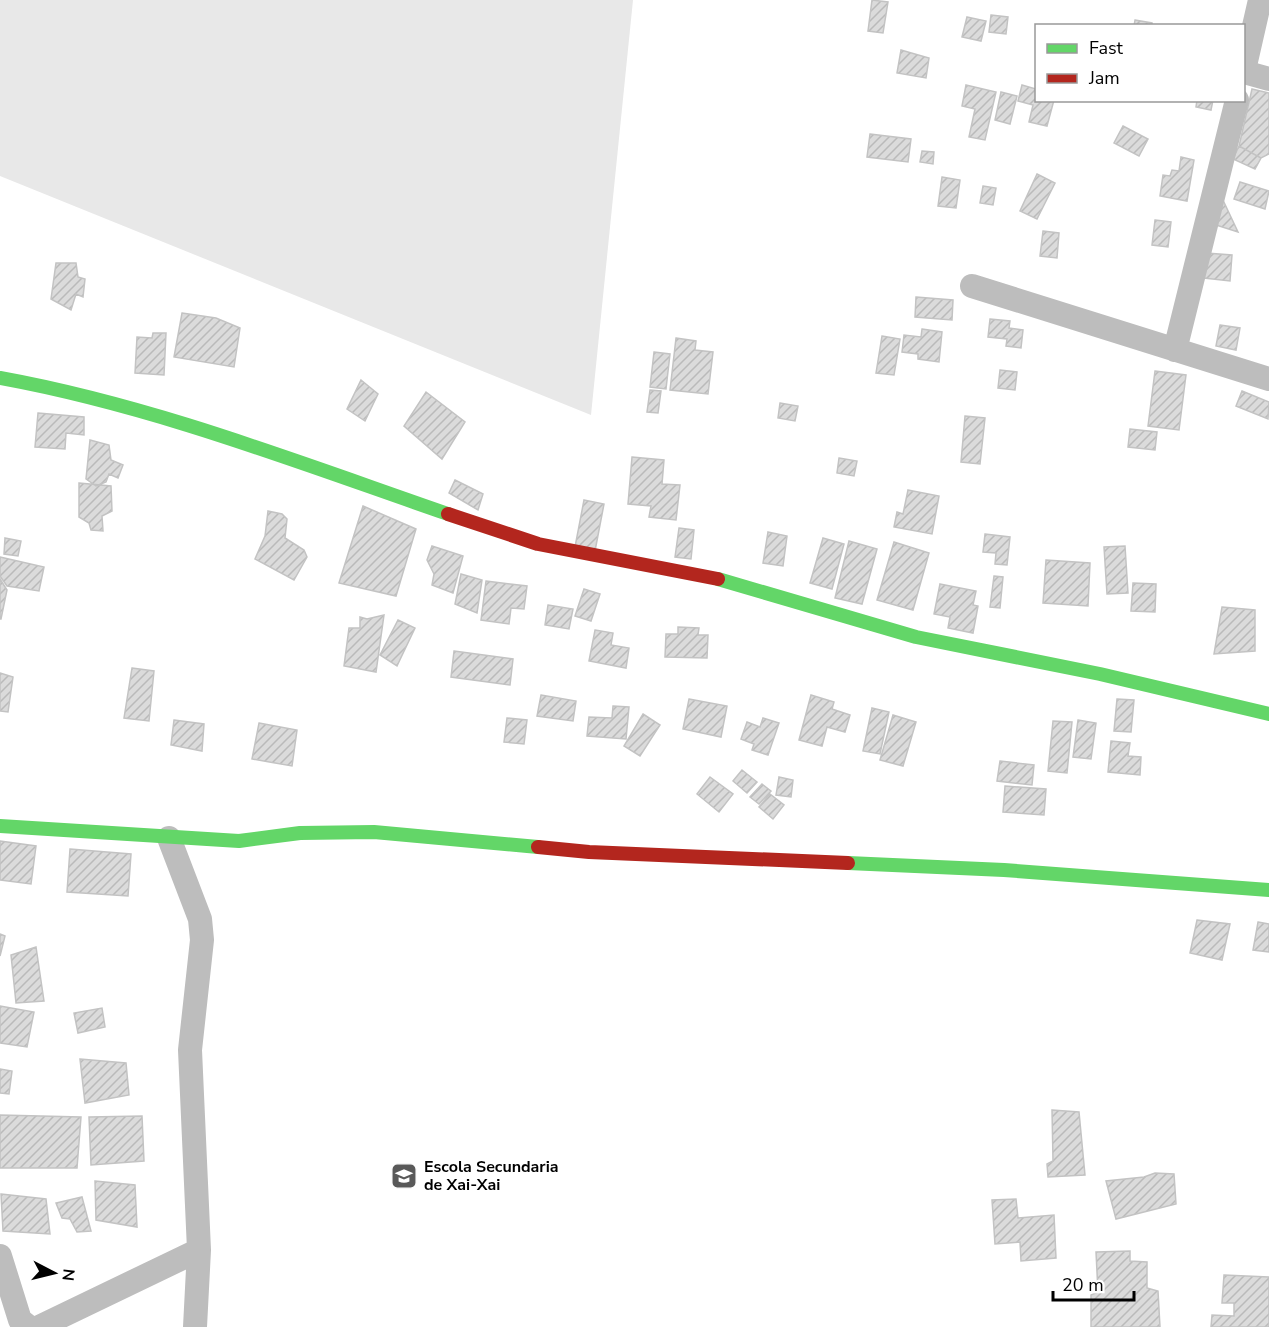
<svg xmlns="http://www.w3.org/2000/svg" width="1269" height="1327" font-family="'Nunito Sans',sans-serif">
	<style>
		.green { fill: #e8e8e8 }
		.building { fill: url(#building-hatch); stroke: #c3c3c3; stroke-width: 1.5 }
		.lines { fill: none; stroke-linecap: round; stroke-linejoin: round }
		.street { stroke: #bdbdbd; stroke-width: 24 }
		.fast { stroke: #63d668; stroke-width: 14 }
		.jam { stroke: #b3261e; stroke-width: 14 }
		.labels { text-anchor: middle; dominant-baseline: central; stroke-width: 4.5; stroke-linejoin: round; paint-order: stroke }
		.poi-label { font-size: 16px; font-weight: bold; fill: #000; stroke: #fff; text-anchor: start }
	</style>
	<defs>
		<pattern id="building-hatch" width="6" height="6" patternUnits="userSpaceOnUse" patternTransform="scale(1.5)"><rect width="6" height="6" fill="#dbdbdb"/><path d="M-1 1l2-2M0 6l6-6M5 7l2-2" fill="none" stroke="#bababa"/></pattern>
	</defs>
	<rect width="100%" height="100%" fill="#fff"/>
	<path class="green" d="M0 0H633L591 415 0 176Z"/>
	<path class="building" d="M872 0 888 2 883 33 868 31Z
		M991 15 1008 17 1006 34 989 32Z
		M967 17 986 21 981 41 962 37Z
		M1135 20 1152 23V26H1134Z
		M901 50 929 58 926 78 897 73Z
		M966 85 996 92 985 140 969 137 975 109 962 106Z
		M1022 85 1036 89V100H1054L1047 126 1029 122 1033 105 1018 101Z
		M1252 89 1269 93V154L1261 158 1239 146Z
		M1001 92 1017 96 1010 124 995 120Z
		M1197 100H1213L1211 110 1196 107Z
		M1123 126 1148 139 1139 156 1114 143Z
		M870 134 911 139 908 162 867 157Z
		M1239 146 1261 158 1255 169 1233 159Z
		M922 151 934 152 933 164 920 162Z
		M1181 157 1194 160 1187 201 1160 196 1163 175 1170 176 1172 170 1179 171Z
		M1037 174 1055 183 1037 219 1020 211Z
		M942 177 960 180 956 208 938 206Z
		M1240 182 1269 191 1265 209 1234 199Z
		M983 186 996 188 993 205 980 203Z
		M1222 198 1238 232 1216 225Z
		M1155 220 1171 222 1168 247 1152 245Z
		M1043 231 1059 233 1057 258 1040 256Z
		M1206 253 1232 255 1230 281 1204 278Z
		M56 263H76L78 277 85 279 83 297 76 294 71 310 51 299Z
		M916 297 953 300 952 320 915 317Z
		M182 313 216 318 240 328 234 367 174 357Z
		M990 319 1010 321 1009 328 1023 330 1021 348 1006 346 1007 339 988 337Z
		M1220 325 1240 328 1236 350 1216 346Z
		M922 329 942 332 939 362 918 359V354L902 352 904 335 921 337Z
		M153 333H166L164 375 135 373 137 337 152 338Z
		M882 336 900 339 894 375 876 373Z
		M676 338 696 341 695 350 713 352 708 394 670 390Z
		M654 352 670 354 666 389 650 387Z
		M1000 370 1017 372 1015 390 998 388Z
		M1155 371 1186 375 1179 430 1148 426Z
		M361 380 378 394 365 421 347 409Z
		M650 390 661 391 658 413 647 412Z
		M1242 391 1269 402 1268 419 1236 406Z
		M426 392 465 422 442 459 404 426Z
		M780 403 798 406 795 421 778 418Z
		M38 413 84 417V435L66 433 65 449 35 447Z
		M965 416 985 418 980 464 961 462Z
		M1130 429 1157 432 1155 450 1128 447Z
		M90 440 109 445 111 460 123 465 118 478 109 474 106 482 96 486 86 479Z
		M632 457 664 460 662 484 680 485 676 520 649 517 651 506 628 504Z
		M839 458 857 461 854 476 837 473Z
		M455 480 483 494 478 510 449 493Z
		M79 483 111 486 112 511 102 516 103 531 91 530 89 523 79 517Z
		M908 490 939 496 932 534 894 527 897 512 903 514Z
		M584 500 604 504 595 551 575 547Z
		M363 506 416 529 396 596 339 583Z
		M268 511 282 514 287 519 285 538 304 550 307 557 294 580 255 559 265 536Z
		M679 528 694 530 691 559 675 557Z
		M768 532 787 536 783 566 763 563Z
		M985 534 1010 537 1007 565 995 564 996 553 983 552Z
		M5 538 21 541 18 556 4 554Z
		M823 538 844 544 832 589 810 583Z
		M849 541 877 549 862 604 835 598Z
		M894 542 929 553 913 610 877 600Z
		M432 546 463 556 453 593 432 585 434 574 427 560Z
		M1125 546 1128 593 1107 594 1104 547Z
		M0 557 44 567 39 591 7 586 0 576Z
		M1046 560 1090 563 1088 606 1043 603Z
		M461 574 482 580 477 613 455 604Z
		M994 576 1003 577 1000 608 990 607Z
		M0 579 7 590 1 619H0Z
		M486 581 527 586 524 609 511 608 509 624 481 620Z
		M1133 583 1156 584 1155 612 1131 611Z
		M940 584 976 591 973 605 978 606 973 633 948 628 950 617 934 614Z
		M584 589 600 594 591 621 575 616Z
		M548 605 573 609 569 629 545 625Z
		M1222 607 1255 610V651L1214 654Z
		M384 615 376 672 344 666 349 628H360V617L367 619Z
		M398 620 415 628 397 666 380 655Z
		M678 627 699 628 698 635H708L707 658 665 657 666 634H678Z
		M595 630 613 633 611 645 629 648 626 668 589 661Z
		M454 651 513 659 510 685 451 677Z
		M132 668 154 671 149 721 124 718Z
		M0 673 13 677 8 712 0 711Z
		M541 695 576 701 573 721 537 716Z
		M811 695 834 702 832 709 850 715 845 732 827 727 822 746 799 740Z
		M689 699 727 706 721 737 683 729Z
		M1117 699 1134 700 1131 732 1114 731Z
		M613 706 629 707 626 739 587 736 589 717 612 718Z
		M872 708 889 712 880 754 863 751Z
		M643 714 660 725 640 756 624 746Z
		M893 715 916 722 903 766 880 760Z
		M507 718 527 720 524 744 504 742Z
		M763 718 779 723 768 755 752 750 754 744 741 739 747 722 760 727Z
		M174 720 204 724 202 751 171 745Z
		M1078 720 1096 723 1091 759 1073 757Z
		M1053 721 1072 722 1067 773 1048 771Z
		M259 723 297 730 292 766 252 759Z
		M1111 741 1130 743 1128 756 1141 757 1140 775 1108 772Z
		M1000 761 1034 765 1032 785 997 781Z
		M742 770 757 782 747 793 733 781Z
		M710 777 733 794 719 812 697 794Z
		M779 777 793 780 791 797 776 795Z
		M762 784 771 791 759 804 750 797Z
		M1005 786 1046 789 1044 815 1003 812Z
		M770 794 784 805 773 819 759 807Z
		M0 841 36 846 31 884 0 880Z
		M70 849 131 854 128 896 67 892Z
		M1197 920 1230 924 1222 960 1190 953Z
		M1258 922 1269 924V952L1253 950Z
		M0 934 5 936 0 956Z
		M36 947 44 1001 16 1003 11 955Z
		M0 1006 34 1012 27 1047 0 1043Z
		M102 1008 105 1027 78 1033 74 1013Z
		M80 1059 126 1063 129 1095 85 1103Z
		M0 1069 12 1071 9 1094 0 1093Z
		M1052 1110 1079 1112 1085 1175 1048 1177 1047 1164 1053 1161Z
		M0 1115 81 1117 77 1168H0Z
		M142 1116 144 1161 91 1165 89 1117Z
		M1155 1173 1174 1174 1176 1204 1116 1219 1106 1181 1144 1177Z
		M95 1181 135 1185 137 1227 96 1220Z
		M1 1194 46 1199 50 1234 3 1231Z
		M82 1197 91 1231 77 1232 70 1219 62 1218 56 1203Z
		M1016 1199 1018 1218 1054 1215 1056 1258 1021 1261 1020 1242 995 1244 992 1200Z
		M1130 1251V1261L1147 1262V1288L1158 1291 1160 1327H1091V1295L1098 1292 1096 1252Z
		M1224 1275 1269 1277V1327H1211L1212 1315 1234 1316V1303H1222Z"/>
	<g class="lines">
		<path class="street" d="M1244 70 1260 0
			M1244 72 1269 79
			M972 286 1269 379
			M1175 350 1237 100
			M169 838 200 919 202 940 190 1050 199 1250 195 1327
			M0 1256 20 1320 29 1327
			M39 1327 199 1250"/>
		<path class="fast" d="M0 378C154 406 300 463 448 514
			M718 579 916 637 1100 674 1269 714
			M0 826 239 841 300 833 374 832 538 847
			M848 863 1004 870 1269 890"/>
		<path class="jam" d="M448 514 538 544 718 579
			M538 847 589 852 848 863"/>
	</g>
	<defs>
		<g id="university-square" transform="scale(1.35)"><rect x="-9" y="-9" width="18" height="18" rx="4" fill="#595959" stroke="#fff"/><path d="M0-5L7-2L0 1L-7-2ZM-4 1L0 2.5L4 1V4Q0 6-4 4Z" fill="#fff"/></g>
	</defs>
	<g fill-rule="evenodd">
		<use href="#university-square" x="404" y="1176"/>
	</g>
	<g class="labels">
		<g class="poi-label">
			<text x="424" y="1167">Escola Secundaria<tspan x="424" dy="18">de Xai-Xai</tspan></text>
		</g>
	</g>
	<rect x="1035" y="24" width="210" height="78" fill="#ffffff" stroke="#999999" stroke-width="1.5"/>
	<rect x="1047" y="44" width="30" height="9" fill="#63d668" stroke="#999999" stroke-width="1.5"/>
	<text x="1089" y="54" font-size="18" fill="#000000">Fast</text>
	<rect x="1047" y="74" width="30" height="9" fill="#b3261e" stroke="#999999" stroke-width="1.5"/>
	<text x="1089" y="84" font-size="18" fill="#000000">Jam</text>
	<g transform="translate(54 1273) rotate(97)" stroke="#ffffff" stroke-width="4.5" paint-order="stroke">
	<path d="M0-4.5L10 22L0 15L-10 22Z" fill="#000000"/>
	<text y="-9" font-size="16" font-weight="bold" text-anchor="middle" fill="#000000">N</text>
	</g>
	<path d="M1053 1291v9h81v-9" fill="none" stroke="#000000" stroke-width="3"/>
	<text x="1062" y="1291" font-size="18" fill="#000000" stroke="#ffffff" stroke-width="4.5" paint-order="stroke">20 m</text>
</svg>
